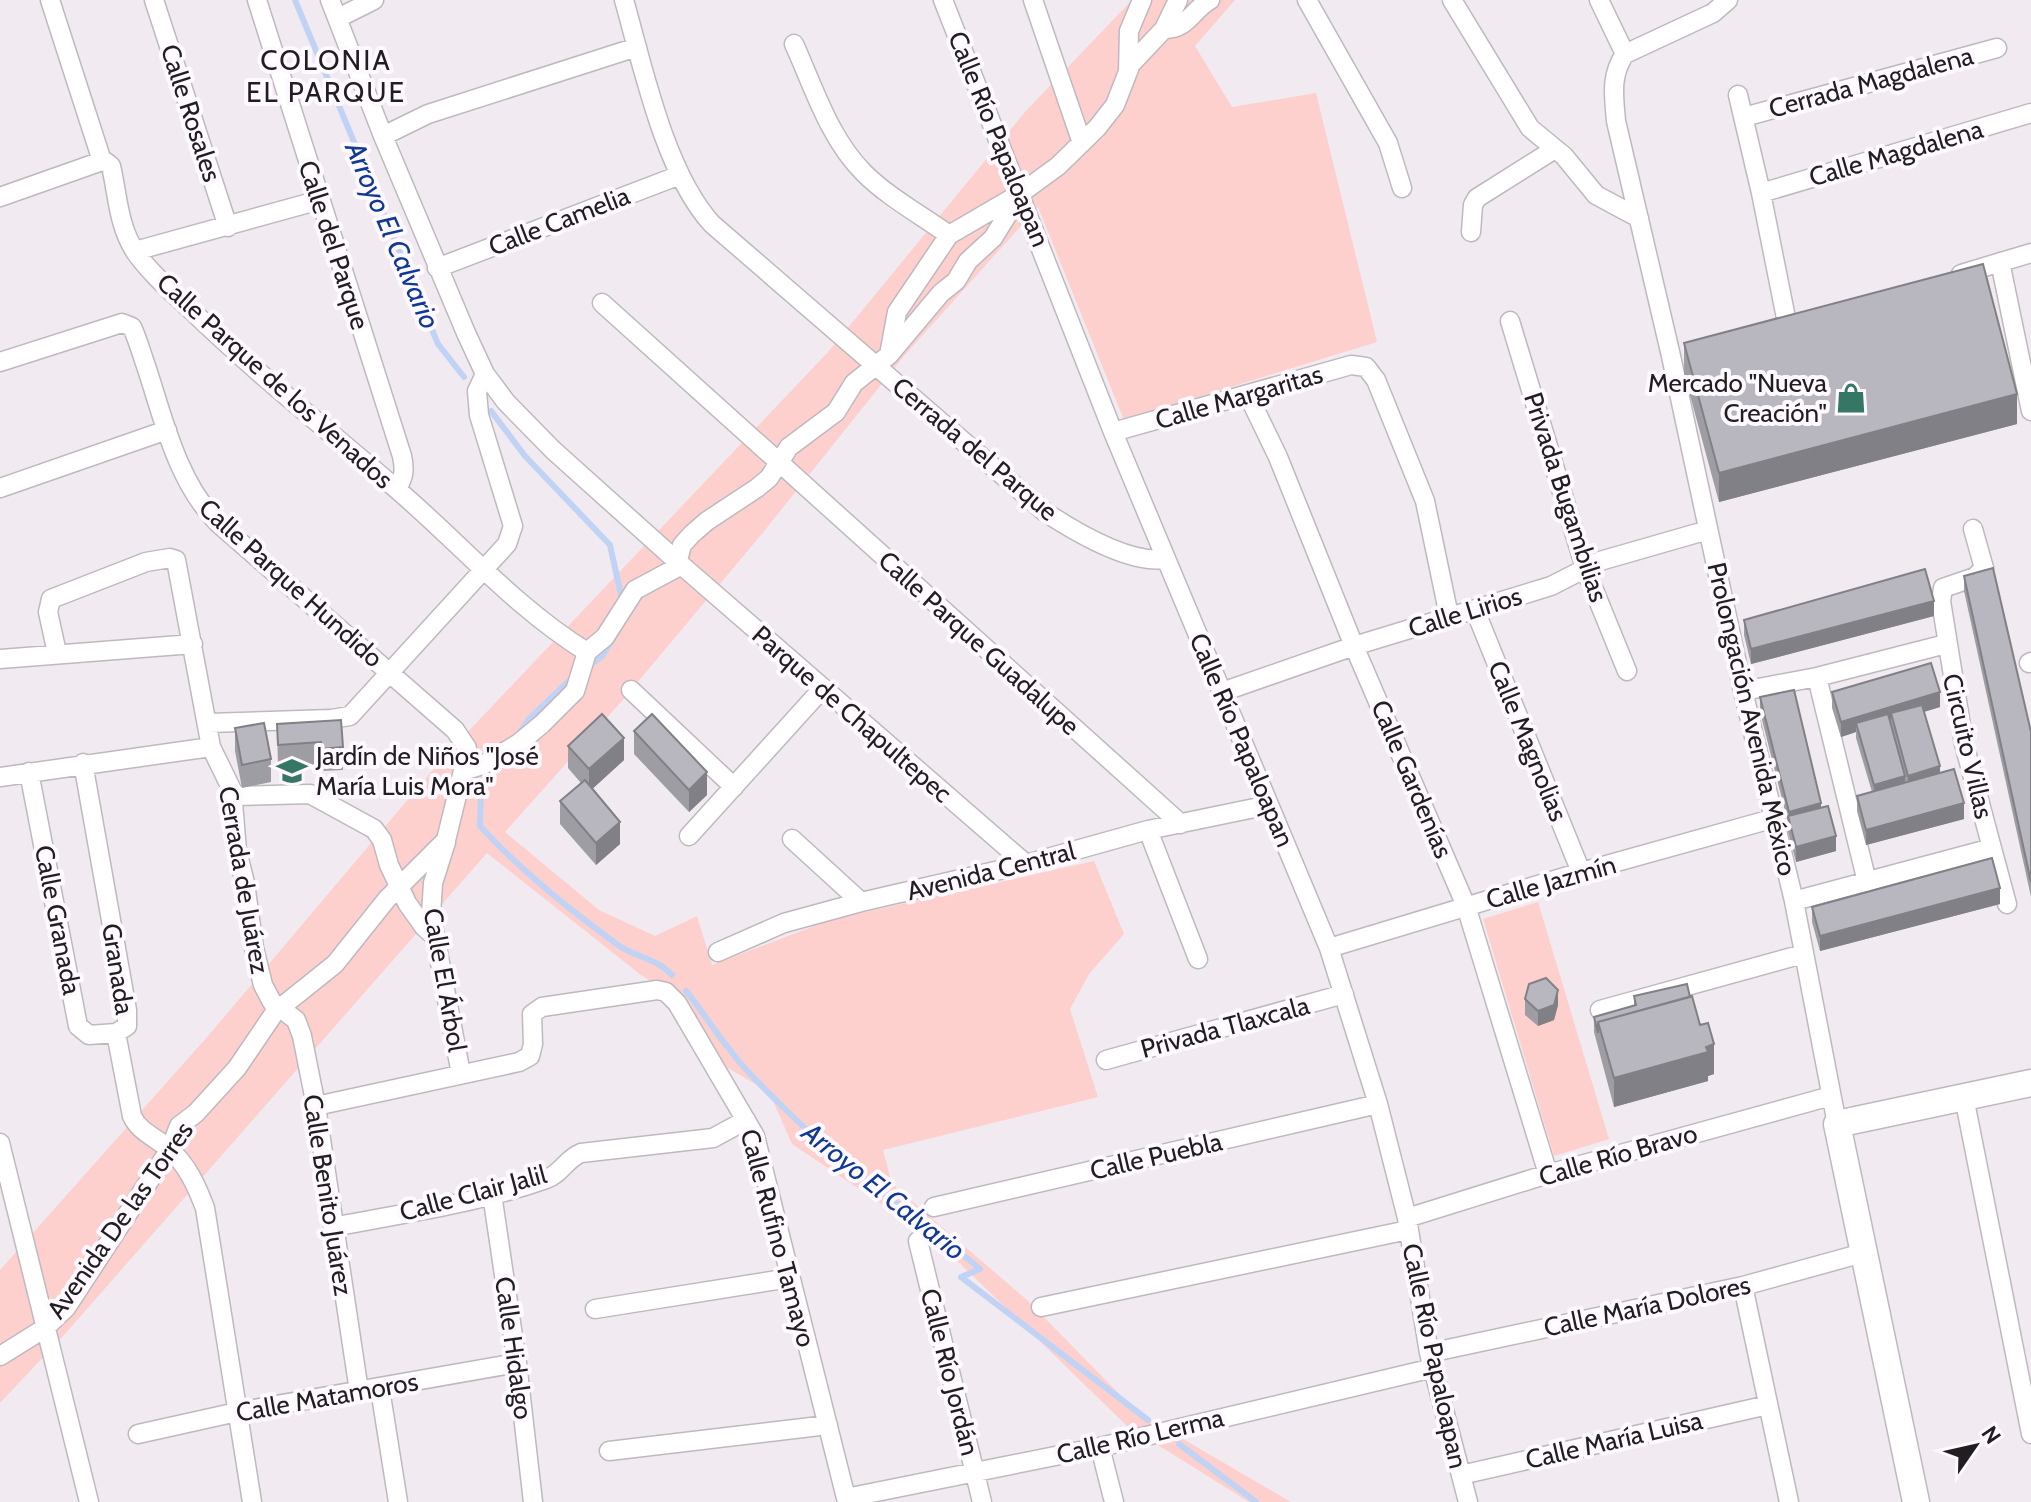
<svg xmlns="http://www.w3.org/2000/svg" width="2031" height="1502" font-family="Cabin,sans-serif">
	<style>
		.green { fill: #fdd0cd }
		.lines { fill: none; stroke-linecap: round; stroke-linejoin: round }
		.stream { stroke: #c1d3f5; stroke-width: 6 }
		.street-casing { stroke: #bfb9bf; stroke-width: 21 }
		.secondary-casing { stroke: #bfb9bf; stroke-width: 29 }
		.street { stroke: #fff; stroke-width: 18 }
		.secondary { stroke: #fff; stroke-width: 26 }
		.wall { fill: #9e9da4 }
		.shaded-wall { fill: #818086 }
		.building { fill: #b8b7bf; stroke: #818086; stroke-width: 2 }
		.labels { text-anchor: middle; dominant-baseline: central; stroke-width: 8; stroke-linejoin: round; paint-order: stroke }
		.street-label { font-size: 26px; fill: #201e20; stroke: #fef8ff }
		.poi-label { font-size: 26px; fill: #201e20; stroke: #fef8ff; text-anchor: end }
		.neighbourhood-label { font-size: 28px; letter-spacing: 2px; fill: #201e20; stroke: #fef8ff }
		.water-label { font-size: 28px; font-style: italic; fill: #0f3994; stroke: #fef8ff }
	</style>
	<rect width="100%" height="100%" fill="#f1eaf1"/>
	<path class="green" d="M1132 0H1235L1195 46 1232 107 1316 93 1377 342 1124 420 1038 207 904 356 761 535 621 702 505 832 599 910 655 936 697 916 712 965 830 920 1094 861 1124 934 1089 974 1070 1009 1098 1097 883 1150 892 1184 1027 1300 1137 1412 1291 1502H1249L1126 1425 937 1241 792 1144 769 1092 721 1064 682 1001 641 975 487 853 65 1334 0 1403V1270L208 1036 443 758 828 352 1025 112Z
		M1538 902 1609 1139 1554 1156 1483 919Z"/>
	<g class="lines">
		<path class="stream" d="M295 0 438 344 464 377
			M491 411 525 456 610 545 622 600
			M589 666 602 656 613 639
			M518 735 529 719 573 677
			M497 764 481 787 480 826C521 871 569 909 618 945 636 958 657 958 672 975
			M686 991C702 1010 714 1031 730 1050 745 1071 766 1090 785 1109 844 1168 915 1215 980 1269L961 1277 1148 1420
			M1179 1444 1256 1502"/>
		<g class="street-casing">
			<path id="street" d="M50 0 102 161 106 162 111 166C118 196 118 226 136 253 151 274 172 292 191 310 255 372 325 428 393 486 458 541 514 607 587 652
				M154 0 228 227
				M257 0 402 456C405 470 404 477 397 489
				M330 0 383 136 466 333 485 374 506 402 553 450 679 563 1026 864
				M624 0C643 67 665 173 712 224L1045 512C1074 531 1129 564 1165 559
				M943 0 1113 432 1329 948 1378 1104 1407 1218 1429 1353 1468 1502
				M1033 0 1082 143
				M1307 0 1388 143 1402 188
				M1452 0 1530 128 1564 156 1596 195 1639 218
				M1599 0 1625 54
				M1728 0 1713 13 1625 54C1610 75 1614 97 1616 121L1671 356 1743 691 1794 901 1837 1124
				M338 18 374 0
				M1164 29C1187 30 1192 10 1210 0
				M794 44C814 88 829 138 864 173 888 197 921 215 949 235
				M1128 72 1129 31 1142 0
				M1738 95 1761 193 1787 323
				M1744 117 1997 48
				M383 136 428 114 637 47
				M1761 193 2031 113
				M0 197 102 161
				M1471 232 1473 205 1477 198 1555 149
				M135 251 320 200
				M2000 262 2031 411
				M437 268 680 175
				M1961 274 2031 253
				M602 303 1181 824
				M1510 321 1585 568 1627 671
				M889 355 897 312 949 235 1021 193
				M0 362 122 323 132 327C138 340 142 355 147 369 164 421 178 483 218 523L455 730 467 748 463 771
				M1248 395 1278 457 1354 646 1466 906 1548 1174
				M1113 432 1351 365 1366 367 1376 380 1425 501 1449 616
				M0 488 167 430
				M1973 529 1984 568 1975 577 1943 588 1941 601 1964 744 2007 904
				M1475 610 1581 872
				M57 653 48 612 51 599 146 562 170 558 176 560 211 747 232 790 237 851 245 883 254 948 263 985 272 1002 296 1020 302 1036 316 1106 359 1391
				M0 659 193 644
				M2029 663 2031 662
				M1817 677 1867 882
				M631 690 734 787
				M1743 691 1817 677 1946 644
				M1222 692 1354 646 1551 586 1600 561 1708 530
				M208 723 331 719 350 716 507 544 513 526 479 415 477 391 485 374
				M83 763 127 1010V1026L116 1033 132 1116C139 1132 157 1138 169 1149 187 1164 197 1187 205 1208L252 1502
				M29 772 78 1026 89 1035 116 1033
				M0 777 211 747
				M233 796 310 794 374 829 382 840 389 865 407 903 424 927 433 935
				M1148 830 1198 959
				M689 836 823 688
				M792 839 861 902
				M446 842 433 883 431 915 461 1074
				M1794 901 1992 848
				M1329 948 1581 872 1775 818
				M718 952 784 923 861 902 1026 864 1148 830 1269 805
				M1600 1010 1803 954
				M1106 1060 1344 994
				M1964 1097 2031 1434
				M316 1106 519 1062 530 1056 533 1044 532 1014 542 1007 657 990 666 992 677 1003 755 1136 847 1502
				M0 1143 89 1502
				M492 1194 517 1363 533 1502
				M934 1207 1378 1104
				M1407 1218 1548 1174 1831 1096
				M333 1227C404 1213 479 1203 546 1179 561 1174 566 1159 581 1153L713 1138 746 1120
				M918 1241 982 1502
				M1743 1286 1789 1502
				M1041 1307 1408 1230
				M595 1309 790 1278
				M1429 1353 1743 1286 1863 1253
				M0 1356 45 1328 66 1308 170 1149 179 1126 196 1113 237 1068 275 1012 335 964 387 899 446 840 463 771 483 765 519 743 542 724 575 691 587 652 605 637 635 590 676 568 682 545 692 534 707 521 757 488 769 478 789 447 836 412 854 383 889 355 941 293 956 281 968 261 993 238 1021 193 1058 166 1097 128 1115 105 1131 64 1164 29 1178 0
				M380 1389 398 1502
				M138 1434 237 1412 517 1363
				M1100 1447 1114 1502
				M609 1451 828 1425
				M1461 1475 1768 1405
				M846 1498 1100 1447 1433 1368"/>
		</g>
		<g class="secondary-casing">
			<path id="secondary" d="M1916 1502 1837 1124 2031 1083"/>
		</g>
		<use href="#street" class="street"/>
		<use href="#secondary" class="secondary"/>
	</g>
	<path class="wall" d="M1684 343 2017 424 1719 502 1684 373Z
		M1964 576 2031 732V897L1964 591Z
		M1934 616 1751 664 1744 635V620Z
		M1832 692 1940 707 1924 712 1940 773 1964 819 1866 845 1857 811V796L1872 792 1856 738V732L1841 737 1832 708Z
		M1760 697 1821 808 1836 851 1796 862 1788 832V823L1760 712Z
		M277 724 343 747V770L321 771V765L278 767Z
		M235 728 271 759V782L242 788 235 751Z
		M634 731 707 795 689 812 634 754Z
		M568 746 624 760 592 789 620 844 596 865 560 824V801L581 783 568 768Z
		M2000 904 1820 951 1812 922V907Z
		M1634 996 1690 997 1714 1074 1708 1076V1081L1614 1107 1594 1032V1017L1634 1006Z
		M1525 999 1558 1005 1554 1020 1538 1026 1525 1015Z"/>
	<path class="shaded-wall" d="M2017 394V424L1719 502V473Z
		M1934 601V616L1751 664V649Z
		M1940 692V707L1893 721 1891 713V722L1859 732 1856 723V732L1841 737V722Z
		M624 738V760L589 792V769Z
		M1940 766V782L1908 791V776Z
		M707 772V795L689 812V790Z
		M1905 776V791L1874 800V785Z
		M1821 803V818L1789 820V812Z
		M1964 803V819L1866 845V830Z
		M620 822V844L596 865V843Z
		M1836 836V851L1796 862V847Z
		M2000 888V904L1820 951V936Z
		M1558 990V1005L1554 1020 1538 1026V1011Z
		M1714 1044V1074L1708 1076V1081L1614 1107V1078Z"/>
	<path class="building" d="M1983 264 2017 394 1719 473 1684 343Z
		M1993 568 2031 732V882L1964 576Z
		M1925 569 1934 601 1751 649 1744 620Z
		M1931 663 1940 692 1841 722 1832 692Z
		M1794 690 1821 803 1789 812 1760 697Z
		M1922 705 1940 766 1908 776 1891 713Z
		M602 714 624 738 589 769 568 746Z
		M652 714 707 772 689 790 634 731Z
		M1888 714 1905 776 1874 785 1856 723Z
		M341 720 343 747 321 749V742L278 745 277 724Z
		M264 723 271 759 242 765 235 728Z
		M1954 769 1964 803 1866 830 1857 796Z
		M585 780 620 822 596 843 560 801Z
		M1828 806 1836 836 1796 847 1788 816Z
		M1992 858 2000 888 1820 936 1812 907Z
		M1546 978 1558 990 1554 1005 1538 1011 1525 999 1529 984Z
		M1687 984 1690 997 1598 1022V1033L1594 1017 1636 1005 1634 996Z
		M1692 996 1700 1025 1708 1023 1714 1044 1706 1047 1708 1052 1614 1078 1598 1022Z"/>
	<defs>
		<g id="shop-bare" transform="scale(2.4)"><path d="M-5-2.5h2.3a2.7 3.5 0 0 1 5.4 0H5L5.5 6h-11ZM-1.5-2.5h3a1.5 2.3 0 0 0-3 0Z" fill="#367664" stroke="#fef8ff" stroke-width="2.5" paint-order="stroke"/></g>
		<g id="school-bare" transform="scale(2.4)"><path d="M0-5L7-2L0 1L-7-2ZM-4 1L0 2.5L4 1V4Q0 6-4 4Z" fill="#367664" stroke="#fef8ff" stroke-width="2.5" paint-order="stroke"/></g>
	</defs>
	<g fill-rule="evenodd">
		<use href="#shop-bare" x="1851" y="398"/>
		<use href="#school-bare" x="292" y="771"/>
	</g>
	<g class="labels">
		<g class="street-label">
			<text transform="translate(1871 82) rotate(-15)">Cerrada Magdalena</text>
			<text transform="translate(191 113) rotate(72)">Calle Rosales</text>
			<text transform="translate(999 139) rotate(68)">Calle Río Papaloapan</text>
			<text transform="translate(1896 153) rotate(-16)">Calle Magdalena</text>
			<text transform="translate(559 221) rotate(-21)">Calle Camelia</text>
			<text transform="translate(334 245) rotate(72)">Calle del Parque</text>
			<text transform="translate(275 381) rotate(42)">Calle Parque de los Venados</text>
			<text transform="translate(1239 397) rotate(-16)">Calle Margaritas</text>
			<text transform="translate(975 449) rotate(40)">Cerrada del Parque</text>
			<text transform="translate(1566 497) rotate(72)">Privada Bugambilias</text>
			<text transform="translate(291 583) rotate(42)">Calle Parque Hundido</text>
			<text transform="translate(1465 612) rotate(-17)">Calle Lirios</text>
			<text transform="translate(979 643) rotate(42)">Calle Parque Guadalupe</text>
			<text transform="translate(852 714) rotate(41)">Parque de Chapultepec</text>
			<text transform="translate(1752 719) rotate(77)">Prolongación Avenida México</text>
			<text transform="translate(1242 740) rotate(67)">Calle Río Papaloapan</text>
			<text transform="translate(1528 741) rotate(68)">Calle Magnolias</text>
			<text transform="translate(1968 746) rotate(77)">Circuito Villas</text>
			<text transform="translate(1412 779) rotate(67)">Calle Gardenías</text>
			<text transform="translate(991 871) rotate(-14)">Avenida Central</text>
			<text transform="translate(244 880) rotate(80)">Cerrada de Juárez</text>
			<text transform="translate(1551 882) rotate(-16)">Calle Jazmín</text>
			<text transform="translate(58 920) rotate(79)">Calle Granada</text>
			<text transform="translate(118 969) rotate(81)">Granada</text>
			<text transform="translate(445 980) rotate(80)">Calle El Árbol</text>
			<text transform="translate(1225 1027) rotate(-15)">Privada Tlaxcala</text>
			<text transform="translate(1618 1155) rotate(-16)">Calle Río Bravo</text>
			<text transform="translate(1156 1156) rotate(-13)">Calle Puebla</text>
			<text transform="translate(473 1193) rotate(-15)">Calle Clair Jalil</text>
			<text transform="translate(328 1195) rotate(81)">Calle Benito Juárez</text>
			<text transform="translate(120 1220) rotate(-55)">Avenida De las Torres</text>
			<text transform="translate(778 1238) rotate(75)">Calle Rufino Tamayo</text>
			<text transform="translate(1647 1306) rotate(-12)">Calle María Dolores</text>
			<text transform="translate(514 1348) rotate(82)">Calle Hidalgo</text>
			<text transform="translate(1435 1356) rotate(78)">Calle Río Papaloapan</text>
			<text transform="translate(950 1372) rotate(76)">Calle Río Jordán</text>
			<text transform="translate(327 1397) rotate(-10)">Calle Matamoros</text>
			<text transform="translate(1140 1436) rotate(-13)">Calle Río Lerma</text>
			<text transform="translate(1614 1440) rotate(-13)">Calle María Luisa</text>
		</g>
		<g class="poi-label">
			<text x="1827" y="383">Mercado "Nueva<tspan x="1827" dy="30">Creación"</tspan></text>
			<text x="316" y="756" text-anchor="start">Jardín de Niños "José<tspan x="316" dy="30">María Luis Mora"</tspan></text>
		</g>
		<g class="neighbourhood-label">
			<text x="326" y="60">COLONIA<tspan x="326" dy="32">EL PARQUE</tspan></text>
		</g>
		<g class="water-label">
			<text transform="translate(393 235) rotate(67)">Arroyo El Calvario</text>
			<text transform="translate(884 1191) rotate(39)">Arroyo El Calvario</text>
		</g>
	</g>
	<g transform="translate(1975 1446) rotate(56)" stroke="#fef8ff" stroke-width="6" paint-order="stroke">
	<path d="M0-6L14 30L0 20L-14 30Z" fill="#201e20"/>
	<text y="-12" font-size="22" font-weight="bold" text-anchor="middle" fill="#201e20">N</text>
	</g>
</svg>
